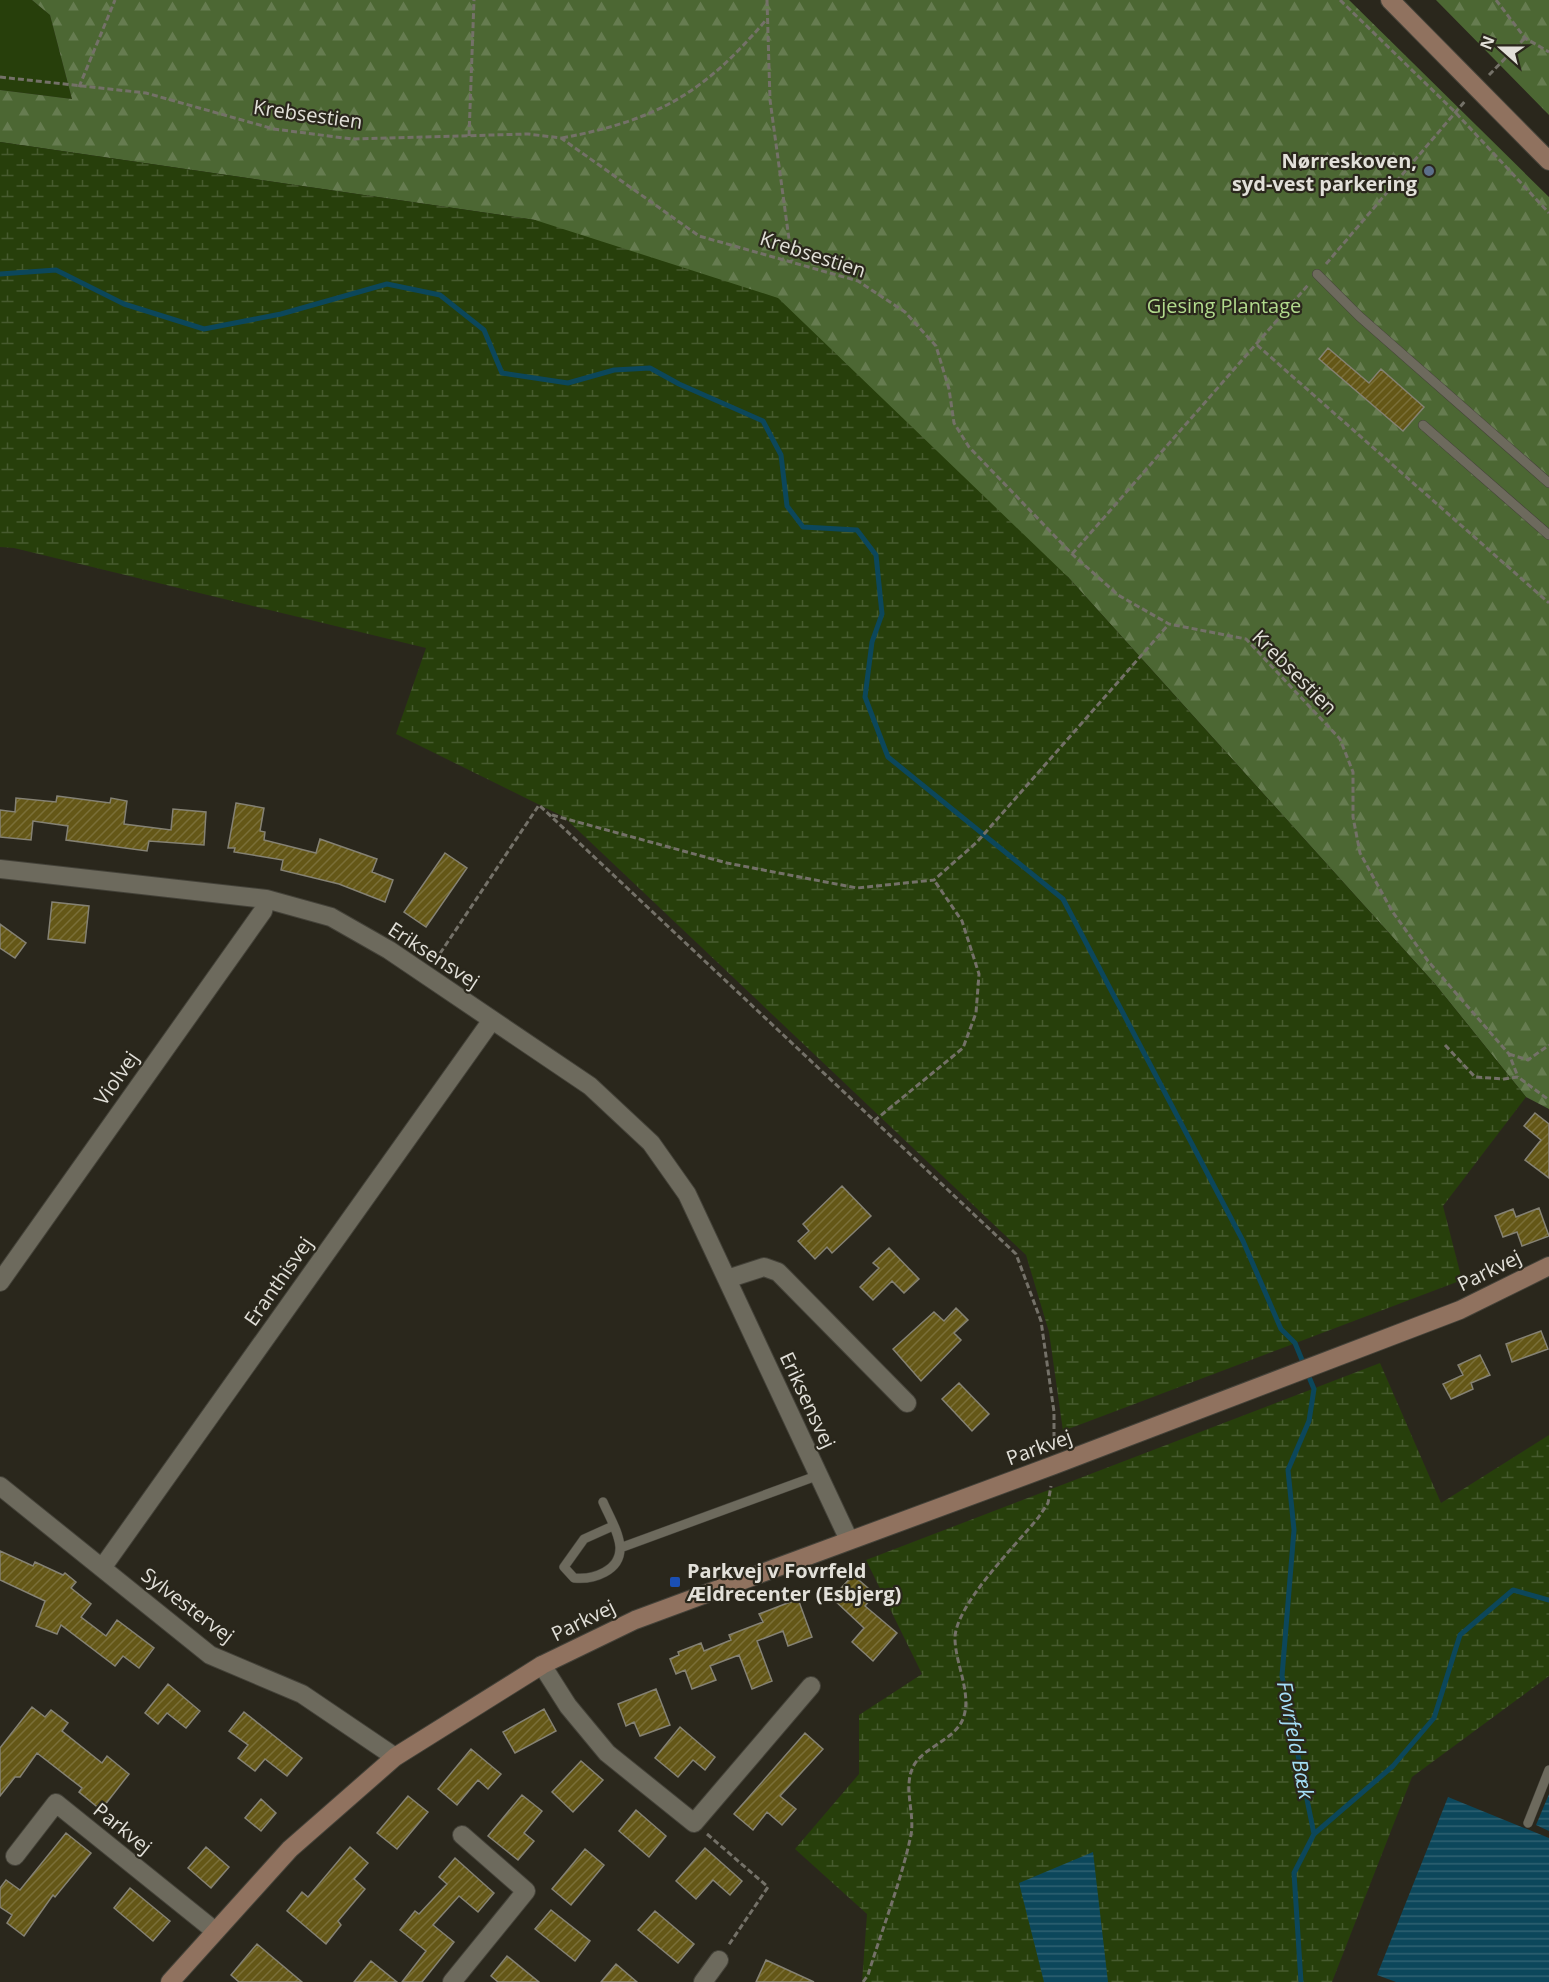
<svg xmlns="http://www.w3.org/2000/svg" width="1549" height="1982" font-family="'Open Sans',sans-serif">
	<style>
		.green { fill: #273f0b }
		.forest { fill: url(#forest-firs) }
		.wetland { fill: url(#wetland-marsh) }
		.water { fill: url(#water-rules) }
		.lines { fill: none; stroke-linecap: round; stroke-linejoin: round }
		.stream { stroke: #0c475b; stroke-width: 5 }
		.building { fill: url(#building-hatch); stroke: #858274; stroke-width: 1.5 }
		.lane-casing { stroke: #444239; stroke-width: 10 }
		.street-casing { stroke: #444239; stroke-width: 20 }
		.secondary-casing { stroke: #444239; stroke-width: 20 }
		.path { stroke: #747168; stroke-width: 3; stroke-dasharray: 6 3; stroke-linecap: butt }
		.lane { stroke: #6d6a5d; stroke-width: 9 }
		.street { stroke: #6d6a5d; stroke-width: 18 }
		.secondary { stroke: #90725f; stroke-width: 18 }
		.service-dot { fill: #5c6f8a; stroke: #2a271c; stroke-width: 2 }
		.transit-dot { fill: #1a4fb4; stroke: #2a271c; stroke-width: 2 }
		.labels { text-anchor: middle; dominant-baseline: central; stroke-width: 4.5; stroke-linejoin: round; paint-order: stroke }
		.street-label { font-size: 20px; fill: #e2e0d9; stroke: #2a271c }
		.poi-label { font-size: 20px; font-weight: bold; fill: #e2e0d9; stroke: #2a271c; text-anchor: end }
		.park-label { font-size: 20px; fill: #b2db8d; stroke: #2a271c }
		.water-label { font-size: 21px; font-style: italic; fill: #a5def7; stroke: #2a271c }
	</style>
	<defs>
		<pattern id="forest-firs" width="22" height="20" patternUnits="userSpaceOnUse" patternTransform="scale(1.5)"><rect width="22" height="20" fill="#4c6733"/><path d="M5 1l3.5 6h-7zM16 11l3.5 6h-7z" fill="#667c50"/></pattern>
		<pattern id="wetland-marsh" width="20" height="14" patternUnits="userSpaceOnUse" patternTransform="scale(1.5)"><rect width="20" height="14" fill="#273f0b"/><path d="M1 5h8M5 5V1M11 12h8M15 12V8" fill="none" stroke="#465a2e"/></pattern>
		<pattern id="water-rules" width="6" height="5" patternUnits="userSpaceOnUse" patternTransform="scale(1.5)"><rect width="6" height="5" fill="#0c475b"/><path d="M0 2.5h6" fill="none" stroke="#2f6172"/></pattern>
		<pattern id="building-hatch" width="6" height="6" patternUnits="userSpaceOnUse" patternTransform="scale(1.5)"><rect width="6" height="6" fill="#645717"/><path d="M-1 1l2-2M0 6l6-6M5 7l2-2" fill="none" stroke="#7a6f38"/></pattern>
	</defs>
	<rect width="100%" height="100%" fill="#2a271c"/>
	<path class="green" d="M0 0H32L50 15 72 99 0 90Z"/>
	<path class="forest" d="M32 0H1349L1549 197V1109L1526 1097 1435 984 1068 577 535 220 0 142V90L72 99 50 15Z
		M1436 0H1549V115Z"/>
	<path class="wetland" d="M0 142 535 220 778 298 1068 577 1435 984 1526 1097 1443 1206 1462 1280 1063 1431 1049 1332 1026 1255 564 817 396 734 426 648 14 548 0 547Z
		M1380 1363 1441 1503 1549 1435V1676L1412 1777 1332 1982H862L867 1914 795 1849 859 1774V1715L922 1674 866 1560Z"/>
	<path class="water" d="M1549 1794V1831L1536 1825Z
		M1448 1797 1549 1838V1982H1396L1377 1975Z
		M1093 1852 1108 1982H1044L1019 1883Z"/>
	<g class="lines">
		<path class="stream" d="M0 274 56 270 124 304 204 329 281 314 387 284 440 295 484 330 502 373 568 383 614 370 650 368 679 384 763 421 781 455 787 506 803 527 857 530 876 555 882 614 872 642 865 697 888 757 1063 899 1243 1241 1281 1329 1295 1343 1314 1389 1309 1421 1288 1470 1294 1530 1282 1676 1314 1834 1294 1873 1301 1982
			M1314 1834 1393 1766 1434 1718 1460 1635 1513 1590 1549 1600"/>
	</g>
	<path class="building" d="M1328 348 1369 383 1381 369 1424 407 1403 431 1319 359Z
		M57 796 110 803 111 798 127 801 124 824 171 830 173 809 206 812 204 845 149 841 147 851 110 846 66 840 68 826 33 821 31 840 0 837V810L15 812 16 798 56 802Z
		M236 803 264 808 260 831 265 832 264 840 316 853 320 839 377 859 372 872 393 880 385 902 339 884 281 870 283 860 234 852 235 848H228Z
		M445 853 467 868 426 927 404 912Z
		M52 902 89 906 85 943 48 939Z
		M0 924 26 943 15 958 0 948Z
		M1535 1113 1549 1124V1178L1525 1160 1541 1140 1524 1126Z
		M842 1186 871 1216 832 1253 827 1247 815 1259 798 1241 809 1231 803 1224Z
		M1539 1208 1549 1236 1522 1246 1517 1232 1503 1237 1495 1216 1513 1209 1516 1217Z
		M889 1248 919 1279 904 1293 892 1281 873 1300 860 1287 879 1268 873 1263Z
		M956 1308 968 1320 954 1333 961 1340 921 1381 893 1349 934 1312 944 1321Z
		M1541 1331 1548 1349 1512 1362 1506 1344Z
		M1480 1355 1490 1375 1471 1383 1473 1389 1451 1399 1443 1384 1463 1375 1458 1365Z
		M959 1383 989 1414 972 1431 942 1399Z
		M0 1551 33 1566 35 1562 63 1575 65 1573 76 1582 71 1588 91 1604 81 1617 106 1636 117 1620 154 1648 139 1668 123 1656 115 1666 61 1625 57 1634 36 1626 45 1601 0 1580Z
		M853 1575 875 1594 865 1606 897 1633 873 1661 852 1642 864 1628 832 1598Z
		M798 1599 812 1637 788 1646 783 1631 757 1641 772 1681 752 1689 739 1655 710 1666 716 1680 692 1689 685 1670 676 1674 670 1659 679 1655 678 1652 701 1643 704 1651 731 1640 729 1635 763 1622 759 1614Z
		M168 1684 200 1711 186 1728 167 1713 158 1724 145 1713Z
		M656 1689 670 1725 640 1736 634 1722 626 1726 618 1704Z
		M32 1707 45 1717 51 1710 68 1723 62 1731 102 1763 107 1756 129 1774 101 1810 79 1792 82 1788 37 1753 20 1777H15L0 1796V1748Z
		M544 1709 556 1731 515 1753 503 1732Z
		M244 1712 302 1758 287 1776 265 1759 255 1771 238 1758 248 1745 229 1731Z
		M680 1727 715 1757 705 1770 693 1760 678 1777 655 1758Z
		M805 1733 823 1749 780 1796 796 1809 782 1825 767 1812 753 1830 734 1814Z
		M471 1749 501 1774 488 1789 478 1780 457 1805 438 1789Z
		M581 1761 603 1780 573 1812 552 1792Z
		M522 1795 542 1811 524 1833 534 1841 518 1860 488 1836Z
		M408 1796 428 1812 397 1849 377 1833Z
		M261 1799 276 1813 261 1831 245 1818Z
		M636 1810 666 1836 649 1857 619 1831Z
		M66 1833 91 1853 55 1897 53 1895 24 1936 7 1923 12 1915 0 1907V1888L6 1880 20 1890Z
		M206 1847 229 1867 211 1888 188 1868Z
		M350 1847 368 1863 354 1879 365 1889 338 1921 341 1925 326 1944 287 1911 302 1892 308 1897Z
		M705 1848 742 1881 730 1895 713 1880 696 1899 676 1881Z
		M585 1849 604 1865 571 1905 552 1889Z
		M455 1858 494 1893 478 1912 459 1896 433 1925 454 1942 422 1982H402L426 1951 400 1930 415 1911 419 1914 447 1884 439 1877Z
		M130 1888 170 1921 153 1941 114 1908Z
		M551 1910 590 1941 575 1961 535 1929Z
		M655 1911 694 1944 678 1963 638 1930Z
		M257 1944 302 1982H239L231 1975Z
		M507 1956 539 1982H498L491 1976Z
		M766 1960 814 1982H756Z
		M371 1961 397 1982H354Z
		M616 1964 637 1982H601Z"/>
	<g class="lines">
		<g class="lane-casing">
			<path id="lane" d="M1317 274 1359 316 1549 483
				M1423 425 1549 535
				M603 1502C609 1516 619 1532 620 1547 621 1571 593 1580 574 1578L564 1567 584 1539 613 1526
				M620 1548 819 1475
				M1528 1823 1549 1770"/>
		</g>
		<g class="street-casing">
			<path id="street" d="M0 869 266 899 331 917 389 950 590 1086 651 1143 687 1194 849 1540
				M727 1279 764 1267 778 1272 907 1403
				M0 1282 263 911 266 899
				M0 1486 210 1655 302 1694 395 1757
				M102 1568 492 1020
				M542 1665 568 1706 607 1753 694 1823 811 1686
				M15 1856 56 1803 215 1931
				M452 1982 526 1891 462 1835
				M703 1982 719 1960"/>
		</g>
		<g class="secondary-casing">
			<path id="secondary" d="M1390 0 1549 161
				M170 1982 290 1849 395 1757 542 1665 635 1620 1054 1465 1460 1310 1549 1266"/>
		</g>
		<path class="path" d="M767 0 770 100 792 261
			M1340 0 1455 112 1549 213
			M1496 0 1525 38 1549 52
			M1489 75 1525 38
			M0 77 146 93 274 129 352 139 528 134 561 138 699 236 858 281 905 312 936 346 949 389 954 423 969 447 1072 554 1118 595 1169 624 1246 639 1340 739 1353 772V817L1360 853 1392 911 1428 961 1509 1054 1518 1077
			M79 87 115 0
			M469 136 474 0
			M562 138C657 120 703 94 766 20
			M1326 264 1466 100
			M1257 345 1549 603
			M1072 554 1308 285
			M552 815 727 863 857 888 934 880 977 842 1169 624
			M435 961 539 805 1016 1254 1041 1321 1054 1412V1447
			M1445 1045 1475 1077 1504 1079 1518 1077 1549 1100
			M1509 1054 1528 1060 1549 1045
			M874 1121 963 1048 976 1013 979 974 962 921 934 880
			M707 1834 768 1887 728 1946
			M863 1982 868 1975C882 1929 901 1882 911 1835 915 1813 903 1788 913 1767 922 1747 957 1740 964 1716 971 1692 956 1665 955 1640 953 1607 1017 1544 1038 1518L1048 1503 1051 1486"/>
		<use href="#lane" class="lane"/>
		<use href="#street" class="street"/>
		<use href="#secondary" class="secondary"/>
	</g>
	<circle class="service-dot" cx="1429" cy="171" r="6"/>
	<rect class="transit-dot" x="669" y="1576" width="12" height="12" rx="3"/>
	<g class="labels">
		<g class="street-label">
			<text transform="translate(308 114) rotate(8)">Krebsestien</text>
			<text transform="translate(813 254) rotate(18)">Krebsestien</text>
			<text transform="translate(1295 672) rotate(45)">Krebsestien</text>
			<text transform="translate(434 955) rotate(33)">Eriksensvej</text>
			<text transform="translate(116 1078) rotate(-55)">Violvej</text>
			<text transform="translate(1489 1270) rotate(-26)">Parkvej</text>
			<text transform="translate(278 1281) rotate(-55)">Eranthisvej</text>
			<text transform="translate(808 1400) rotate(65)">Eriksensvej</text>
			<text transform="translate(1039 1447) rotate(-20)">Parkvej</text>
			<text transform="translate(188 1605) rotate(37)">Sylvestervej</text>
			<text transform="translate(583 1620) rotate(-26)">Parkvej</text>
			<text transform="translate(123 1828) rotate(39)">Parkvej</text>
		</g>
		<g class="poi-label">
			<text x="1417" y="160">Nørreskoven,<tspan x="1417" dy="23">syd-vest parkering</tspan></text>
			<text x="687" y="1570" text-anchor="start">Parkvej v Fovrfeld<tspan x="687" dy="23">Ældrecenter (Esbjerg)</tspan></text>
		</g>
		<g class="park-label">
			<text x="1224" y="305">Gjesing Plantage</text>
		</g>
		<g class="water-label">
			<text transform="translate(1296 1740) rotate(79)">Fovrfeld Bæk</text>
		</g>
	</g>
	<g transform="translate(1501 48) rotate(291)" stroke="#2a271c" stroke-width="4.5" paint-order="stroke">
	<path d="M0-4.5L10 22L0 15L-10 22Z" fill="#e2e0d9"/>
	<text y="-9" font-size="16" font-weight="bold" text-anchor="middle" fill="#e2e0d9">N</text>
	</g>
</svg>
